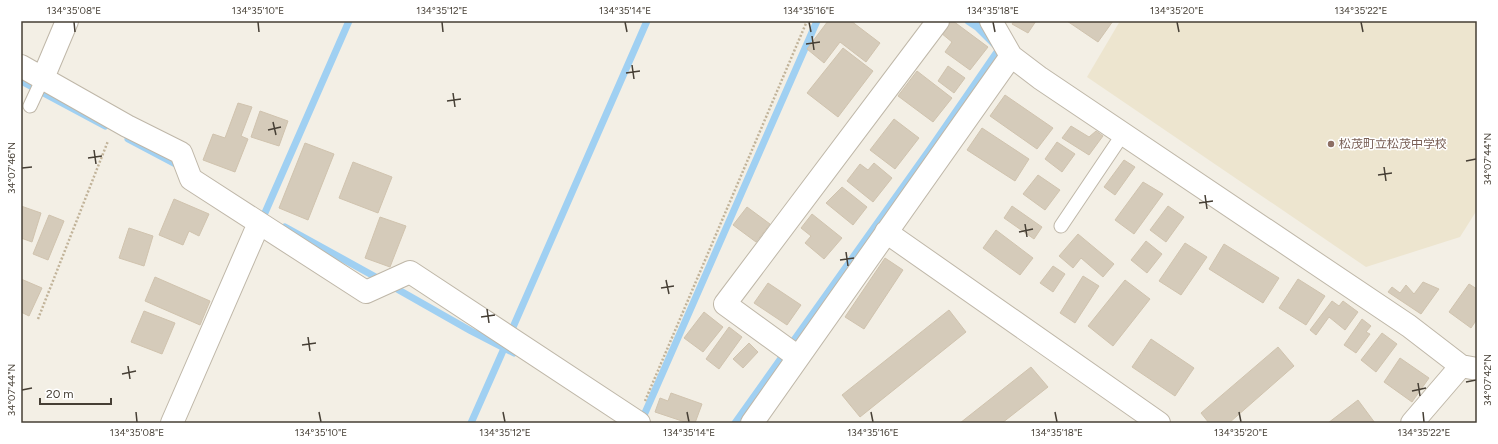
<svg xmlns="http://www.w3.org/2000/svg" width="1498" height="444" font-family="Figtree,'Noto Sans JP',sans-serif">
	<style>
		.education { fill: #ede5cf }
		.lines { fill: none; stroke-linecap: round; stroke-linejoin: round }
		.stream { stroke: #a0d0f2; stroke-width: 7 }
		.building { fill: #d5cbba; stroke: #d0c3ae }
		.lane-casing { stroke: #bfb7a8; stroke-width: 15 }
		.street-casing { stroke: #bfb7a8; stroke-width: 24 }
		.path { stroke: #c1b399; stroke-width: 2.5; stroke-dasharray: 2 2; stroke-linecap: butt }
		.lane { stroke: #fff; stroke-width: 13 }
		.street { stroke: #fff; stroke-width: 22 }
		.ticks { fill: none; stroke: #463f35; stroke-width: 1.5 }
		.education-dot { fill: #8d6e63; stroke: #fff; stroke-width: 1.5 }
		.labels { text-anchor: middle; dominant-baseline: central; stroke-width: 3; stroke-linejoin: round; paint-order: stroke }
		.education-label { font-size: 12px; fill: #785e54; stroke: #fff; text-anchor: start }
		.neatline { fill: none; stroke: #463f35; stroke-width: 1.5 }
		.ticks-label { font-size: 10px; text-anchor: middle; fill: #463f35 }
	</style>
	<rect width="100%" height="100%" fill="#f3efe5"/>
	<path class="education" d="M1120 21H1477V210L1460 237 1366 267 1087 77Z"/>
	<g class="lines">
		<path class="stream" d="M968 21 977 27
			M21 81 105 126
			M128 139 181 167
			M264 215 349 21
			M285 227 381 280
			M390 285 471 331 514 353
			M510 334 647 21
			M641 422 817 21
			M471 423 506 344
			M735 423 930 149 999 49 977 27 983 21"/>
	</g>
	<path class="building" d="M828 21H851L880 43 866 62 840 42 824 63 807 49Z
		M950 21H953L988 47 970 70 945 52 952 42 941 33Z
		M1014 21H1036L1028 33 1012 24Z
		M1067 21H1113L1098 42Z
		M843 48 873 71 838 117 807 93Z
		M948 66 965 78 954 93 938 81Z
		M917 71 952 98 933 122 898 96Z
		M1005 95 1053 128 1037 149 990 116Z
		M238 103 252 107 241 136 248 139 235 172 203 160 213 134 225 138Z
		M260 111 288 121 279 146 251 137Z
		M894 119 919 138 895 169 870 150Z
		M1071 126 1089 137 1096 131 1103 136 1089 155 1062 138Z
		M982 128 1029 159 1015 181 967 150Z
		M1057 142 1075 154 1062 172 1045 159Z
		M305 143 334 154 308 220 279 208Z
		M1124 160 1135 167 1115 195 1104 187Z
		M353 162 392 177 378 213 339 198Z
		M874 163 892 178 873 202 847 181 860 164 868 170Z
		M1038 175 1060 190 1045 210 1023 194Z
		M1143 182 1163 194 1134 234 1115 220Z
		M842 187 867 207 853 225 826 203Z
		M174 199 209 214 199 236 189 231 183 245 159 235Z
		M21 206 41 213 32 242 21 238Z
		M1012 206 1042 227 1034 239 1004 218Z
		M1168 206 1184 217 1166 242 1150 230Z
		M747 207 770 224 756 242 733 225Z
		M812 214 842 238 824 259 805 243 811 236 801 228Z
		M49 215 64 221 48 260 33 254Z
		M380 217 406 226 390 267 365 258Z
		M129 228 153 236 144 266 119 258Z
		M996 230 1033 258 1020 275 983 248Z
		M1078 234 1114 264 1103 277 1081 258 1073 268 1059 256Z
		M1146 241 1162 254 1147 273 1131 260Z
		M1185 243 1207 257 1181 295 1159 281Z
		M1224 244 1279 278 1263 303 1209 269Z
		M885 258 903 270 864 329 845 317Z
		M1053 266 1065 274 1053 292 1040 283Z
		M1083 276 1099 286 1075 323 1060 313Z
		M155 277 210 301 200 325 145 301Z
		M21 279 42 288 29 316 21 312Z
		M1298 279 1325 296 1306 325 1279 308Z
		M1125 280 1150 299 1113 346 1088 326Z
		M1423 282 1439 289 1421 314 1388 292 1392 287 1400 293 1406 285 1414 294Z
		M768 283 801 305 787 325 754 303Z
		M1469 284 1477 289V319L1471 328 1449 312Z
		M1332 301 1339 306 1343 301 1358 312 1345 330 1329 317 1316 335 1310 330Z
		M949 310 966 332 860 417 842 395Z
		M144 311 175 323 162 354 131 342Z
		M704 312 723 327 703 352 684 338Z
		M1362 319 1371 326 1366 332 1370 334 1356 353 1344 345Z
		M729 327 742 337 719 369 706 359Z
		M1382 333 1397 344 1376 372 1361 360Z
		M1151 339 1194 368 1175 396 1132 367Z
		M749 343 758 352 743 368 733 359Z
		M1278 347 1294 366 1229 423H1209L1201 413Z
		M1400 358 1429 378 1412 402 1384 382Z
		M1031 367 1048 387 1002 423H960Z
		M671 393 702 404 695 423H688L655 412 660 398 668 401Z
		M1358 400 1375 423H1328Z"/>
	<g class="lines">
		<g class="lane-casing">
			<path id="lane" d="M30 106 43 78
				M1061 226 1123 134"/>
		</g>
		<g class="street-casing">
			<path id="street" d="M991 21 1011 56 1040 78 1409 326 1461 366 1477 369
				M21 66 127 126 181 153 191 179 366 292 410 272 639 423
				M43 78 67 21
				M886 232 1159 423
				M798 357 725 304 938 21
				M172 423 259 223
				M752 423 1011 56
				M1412 423 1461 366"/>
		</g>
		<path class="path" d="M38 319 108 141
			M645 401 807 21"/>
		<use href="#lane" class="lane"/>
		<use href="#street" class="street"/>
	</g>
	<path class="ticks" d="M74 22 75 32M258 22 259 32M442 22 443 32M625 22 627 32M809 22 811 32M993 22 995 32M1177 22 1179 32M1361 22 1363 32M812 36 814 50M806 44 820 42M632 65 634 79M626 73 640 71M453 93 455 107M447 101 461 99M273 122 276 135M268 130 281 127M94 150 96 164M88 158 102 156M1466 161 1476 159M1384 167 1386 181M22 168 32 167M1378 175 1392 173M1205 195 1207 209M1199 203 1213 201M1025 224 1027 237M1019 232 1033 229M846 252 848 266M840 260 854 258M666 280 669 294M661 288 674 286M487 309 489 323M481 317 495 315M308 337 310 351M302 345 316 343M128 366 130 379M122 374 136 371M1466 382 1476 380M1418 383 1420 396M22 390 32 388M1412 391 1426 388M136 412 137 422M319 412 321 422M503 412 505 422M687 412 689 422M871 412 873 422M1055 412 1057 422M1239 412 1241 422M1423 412 1424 422"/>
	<circle class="education-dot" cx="1331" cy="144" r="4"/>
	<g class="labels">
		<g class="education-label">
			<text x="1339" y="144">松茂町立松茂中学校</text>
		</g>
	</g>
	<rect width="1498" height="444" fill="none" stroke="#ffffff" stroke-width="44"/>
	<path d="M40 398v6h71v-6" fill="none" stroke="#463f35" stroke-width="2"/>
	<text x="46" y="398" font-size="12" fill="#463f35" stroke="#ffffff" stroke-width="3" paint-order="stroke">20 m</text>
	<rect x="22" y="22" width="1454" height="400" class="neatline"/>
	<g class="ticks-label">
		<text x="74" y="14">134°35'08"E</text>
		<text x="258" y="14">134°35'10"E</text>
		<text x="442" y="14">134°35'12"E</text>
		<text x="625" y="14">134°35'14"E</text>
		<text x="809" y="14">134°35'16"E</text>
		<text x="993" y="14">134°35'18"E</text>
		<text x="1177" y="14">134°35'20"E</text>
		<text x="1361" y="14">134°35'22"E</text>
		<text transform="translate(1487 159) rotate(-90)" y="4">34°07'44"N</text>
		<text transform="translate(11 168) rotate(-90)" y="4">34°07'46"N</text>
		<text transform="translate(1487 380) rotate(-90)" y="4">34°07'42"N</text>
		<text transform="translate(11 390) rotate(-90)" y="4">34°07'44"N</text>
		<text x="137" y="436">134°35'08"E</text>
		<text x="321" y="436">134°35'10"E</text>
		<text x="505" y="436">134°35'12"E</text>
		<text x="689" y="436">134°35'14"E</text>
		<text x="873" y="436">134°35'16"E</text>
		<text x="1057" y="436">134°35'18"E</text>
		<text x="1241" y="436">134°35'20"E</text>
		<text x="1424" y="436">134°35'22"E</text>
	</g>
</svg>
